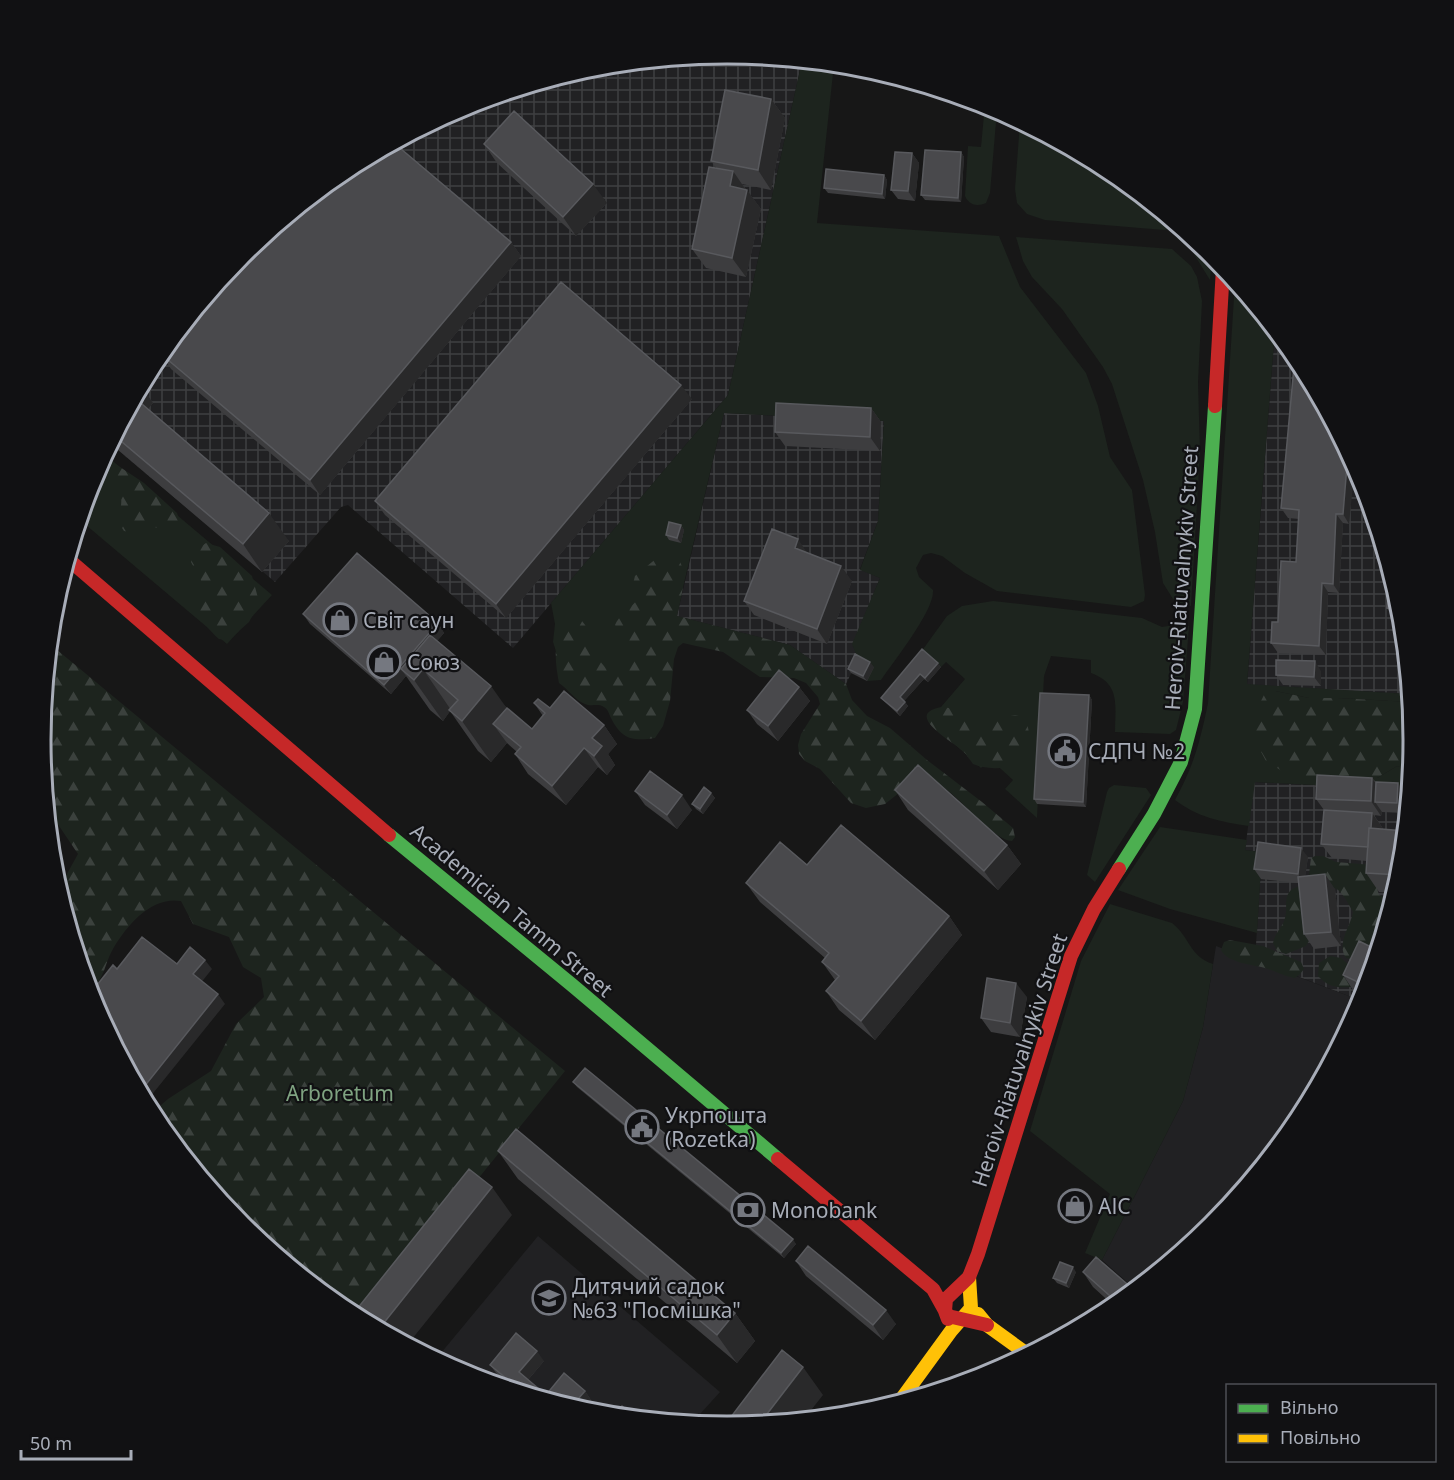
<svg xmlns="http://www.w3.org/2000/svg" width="1454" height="1480" font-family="'Noto Sans',sans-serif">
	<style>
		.built { fill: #212123 }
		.industrial { fill: url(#industrial-grid) }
		.green { fill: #1d241e }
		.forest { fill: url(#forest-firs) }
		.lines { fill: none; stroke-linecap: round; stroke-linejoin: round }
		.fast { stroke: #4caf50; stroke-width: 14 }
		.slow { stroke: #ffc107; stroke-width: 14 }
		.jam { stroke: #c62828; stroke-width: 14 }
		.wall { fill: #3d3d3f }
		.shaded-wall { fill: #29292a }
		.building { fill: #49494c; stroke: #58595d; stroke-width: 1.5 }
		.labels { text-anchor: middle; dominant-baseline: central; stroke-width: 4.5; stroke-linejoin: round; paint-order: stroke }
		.street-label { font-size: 21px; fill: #a8adb8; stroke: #111113 }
		.poi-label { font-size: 21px; fill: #a8adb8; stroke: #111113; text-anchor: start }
		.park-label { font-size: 21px; fill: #7fa381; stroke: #111113 }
		.rim { fill: none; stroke: #a8adb8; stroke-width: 3 }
	</style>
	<defs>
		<pattern id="industrial-grid" width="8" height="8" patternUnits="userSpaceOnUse" patternTransform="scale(1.5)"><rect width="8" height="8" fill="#212123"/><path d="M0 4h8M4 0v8" fill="none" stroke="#3e3f41"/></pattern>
		<pattern id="forest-firs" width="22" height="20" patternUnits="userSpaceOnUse" patternTransform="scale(1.5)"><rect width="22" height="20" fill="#1d241e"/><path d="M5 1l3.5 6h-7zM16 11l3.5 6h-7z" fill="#3b413d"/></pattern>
	</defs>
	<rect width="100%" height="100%" fill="#171717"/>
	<path class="built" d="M1216 946 1362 1001 1298 1122 1212 1226 1135 1289 1102 1260 1183 1101 1203 1027Z
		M538 1236 720 1392 692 1423 593 1413 464 1374 436 1359Z"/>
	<path class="industrial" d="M727 54 802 61 728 395 513 648 348 505 341 507 275 582 111 444 156 358 242 254 346 169 465 106 593 67Z
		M1275 330 1298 359 1361 478 1400 606 1409 694 1247 685Z
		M724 413 884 421 878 521 860 569 880 578 853 644 858 659 846 684 790 645 677 616Z
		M1254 782 1409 790 1400 874 1362 1001 1255 960 1262 852 1245 850Z"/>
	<path class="green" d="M802 61 834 64 817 223 999 236 1020 287 1086 373 1098 406 1110 457 1132 490 1145 595 1144 601 1131 607 997 591 965 573 942 556 931 553 923 555 916 568 919 577 933 590C935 610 893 662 881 680L867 681 852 644 880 578 860 570 878 521 884 421 724 413 650 728 559 661 553 642 555 624 551 603 728 395Z
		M985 104 997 110 990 193 986 203C977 207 969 205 965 196L968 146 981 147Z
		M1020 122 1109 169 1178 227 1164 230 1152 229 1045 220 1027 214 1017 203 1015 189Z
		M1186 233 1212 254 1210 280 1192 251 1176 237Z
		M1016 237 1172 249 1191 266 1197 277 1202 301 1198 382 1200 452 1191 606 1181 604 1173 599 1163 583 1155 532 1143 480 1112 384 1103 367 1062 309 1032 277 1023 261Z
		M1235 282 1275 330 1247 684 1409 694 1410 702 1337 698H1309L1275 691 1348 778H1377L1397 766 1411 770 1409 790 1255 782 1249 826C1221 822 1197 817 1175 800 1194 765 1200 742 1208 703Z
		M104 457H108L272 595 227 644 80 520 93 477Z
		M993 601 1142 618 1162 627 1174 625 1189 626 1183 702 1176 730 1170 734 1115 732C1115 705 1121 684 1091 673V660L1051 656 1044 676 1037 818 1005 789 1013 780 990 759 981 768 929 721 965 679 946 662 941 667 885 702 947 616 962 606Z
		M1114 785 1146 788 1151 795 1095 882 1087 875 1107 792 1109 788Z
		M1160 827 1247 840 1245 850 1262 852 1257 933 1170 909 1118 890Z
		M1110 904 1172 923C1190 937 1189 956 1213 964L1203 1027 1183 1101 1102 1260 1085 1253 1110 1194 1030 1131 1081 961Z"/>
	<path class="forest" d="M101 462 117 465 144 483 177 513 180 522 177 530C159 534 152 518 135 533L124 531C114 516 123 510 121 497 119 486 104 478 96 473Z
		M206 543 220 547 252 576 258 598 256 609 249 622 232 637 226 640 219 639C209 630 202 622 199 609L206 600 207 592 191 562 196 550Z
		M663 553C695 555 681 596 677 616L790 645 846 684 852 700 867 716 890 728 927 760 982 802 1013 828 1015 837 1012 841C995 841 962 800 946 789 940 784 933 781 926 777L909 785 885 804 866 808 851 803 820 769 805 761 799 754 798 745 801 734 820 704 818 697 806 683 794 678 760 677 723 652 683 643 678 647 674 659 670 701 663 726 655 738C633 741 622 740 611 718 609 714 608 709 604 707 598 703 591 707 585 704 575 700 568 689 559 683 555 661 551 635 571 621H582C597 638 588 659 615 674L622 671 630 662 631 656 615 625C619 615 630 609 637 600L633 584 635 576Z
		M50 644 565 1071 364 1320 345 1311 241 1225 156 1121 152 1113 168 1099 211 1071 236 1024 264 997 261 978 243 967 229 937 193 924 181 901C152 896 128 924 114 947 104 964 106 976 90 992L57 886 63 881 78 854 53 817 48 814 41 740Z
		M1275 691 1309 698H1337L1410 702 1413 740 1411 770 1397 766 1377 778 1322 780 1290 776 1266 761 1259 748 1251 721 1265 693Z
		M942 707 949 708 967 719 990 721 1015 715 1022 717C1032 728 1030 741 1023 753 1021 758 1021 762 1015 764 1003 770 985 769 973 764 970 760 967 755 964 752 957 744 900 714 942 707Z
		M1315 856H1323L1336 862 1372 865C1378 874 1375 884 1379 895L1384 897V910L1378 921 1379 936 1374 947 1352 959 1346 958C1336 943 1351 926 1353 912 1337 883 1338 886 1306 890L1310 939 1306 946 1286 954 1277 951 1273 943C1275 932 1283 927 1285 918 1288 908 1283 898 1291 890 1296 886 1303 886 1308 882L1311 858Z
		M1230 940 1263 946 1301 962 1304 969 1300 974 1295 978C1284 976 1278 972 1268 969 1254 964 1228 964 1221 950L1224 942Z
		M1330 956 1341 958 1356 971 1351 987C1336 988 1328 987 1318 976L1319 963Z"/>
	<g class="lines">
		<path class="fast" d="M389 835 572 985 778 1159
			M1119 869 1154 814 1181 762 1195 709 1215 406"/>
		<path class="slow" d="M978 1314 987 1325 1027 1354
			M900 1401 951 1331 971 1308 969 1277"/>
		<path class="jam" d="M1215 406 1223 268
			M68 559 389 835
			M778 1159 933 1289 948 1316 987 1325
			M948 1319 945 1311 946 1299 969 1277 978 1254 1071 956 1094 909 1119 869"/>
	</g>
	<path class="wall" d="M771 99 785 118 771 190 742 184 761 209 746 277 706 268 692 249 716 168 711 161Z
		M484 144 607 203 576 236 497 163Z
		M961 152 964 157 961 202 925 200 921 195Z
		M912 153 919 163 915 201 898 199 891 190Z
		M884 175 887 180 885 199 828 193 824 188Z
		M511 242 521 256 320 495 171 369 161 354Z
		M1295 356 1349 524 1343 523 1339 593 1328 592 1326 655 1278 653 1271 643 1296 562 1299 519 1288 518 1281 508Z
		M141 386 153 403 148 409 289 541 262 572 111 444Z
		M692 399 506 618 385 515 375 501Z
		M871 408 881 422 880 451 785 446 775 432Z
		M681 525 684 530 681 543 669 540 666 535Z
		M808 553 852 581 827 644 754 615 744 601Z
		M1400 606 1402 623H1397L1387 608Z
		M303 614 438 623 444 633 437 641 507 708 532 729 543 716 534 703 604 725 617 744 608 754 615 765 607 775 598 767 566 805 528 774 515 754 517 752 507 743 491 762 478 751 450 711 443 721 430 710 406 676 391 694 310 624Z
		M922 649 941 667 928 682 924 679 904 701 908 706 900 716 885 702 881 698Z
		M874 667 867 681 851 673 848 669Z
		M1321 671V686L1283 685 1276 675Z
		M799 687 810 701 778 741 757 724 747 710Z
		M1089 695 1092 700 1086 807 1037 804 1034 799Z
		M1372 778 1376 782 1405 793 1404 813 1382 812 1381 816 1374 815 1382 827 1400 874 1394 893 1379 892 1366 873 1367 861 1332 858 1321 844 1324 810 1316 799Z
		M895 790 1007 845 1021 864 998 890 908 810Z
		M635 791 692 810 677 829 645 805Z
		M711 793 715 798 703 814 696 809 692 804Z
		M1308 857 1305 876 1335 889 1341 946 1314 949 1304 934 1298 883 1261 879 1254 869Z
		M807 865 949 916 962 935 875 1040 839 1010 826 991 835 980 822 962 825 958 760 902 746 883Z
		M1377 950 1364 994 1353 990 1343 975Z
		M1027 997 1020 1037 991 1032 981 1018Z
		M573 1082 796 1244 784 1258 577 1087Z
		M498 1151 735 1313 755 1341 737 1363 518 1179Z
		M796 1261 896 1324 883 1340 806 1276Z
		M1076 1272 1069 1288 1057 1283 1053 1278Z
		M1083 1272 1134 1290 1114 1306 1093 1287Z
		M544 1361 528 1380 546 1395 585 1391 591 1400 583 1410 508 1387 510 1385 497 1374 490 1365Z"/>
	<path class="shaded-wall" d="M771 99 785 118 771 190 758 170Z
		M961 152 964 157 961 202 958 198Z
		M912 153 919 163 915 201 908 191Z
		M733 171 746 190 730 186Z
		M884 175 887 180 885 199 882 194Z
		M593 184 607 203 576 236 563 217Z
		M747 190 761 209 746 277 732 258Z
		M511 242 521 256 320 495 310 480Z
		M681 385 692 399 506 618 496 604Z
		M141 386 153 403 143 415 133 402Z
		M871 408 881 422 880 451 870 437Z
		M1348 453 1355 466 1349 524 1343 514Z
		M269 513 289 541 262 572 243 544Z
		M1336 514 1343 523 1339 593 1333 584Z
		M681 525 684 530 681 543 677 538Z
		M798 539 808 554 795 548Z
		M841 566 852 581 827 644 817 629Z
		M1322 583 1328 592 1326 655 1319 646Z
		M438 623 444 633 408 675 401 669 406 676 391 694 384 685Z
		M1315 661 1321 671V686L1314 677Z
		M870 662 874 667 867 681 863 676Z
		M938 663 941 667 928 682 925 678Z
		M423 669 451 710 443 721 414 680Z
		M920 674 924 679 903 702 900 697Z
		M491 686 520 727 493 724 507 743 491 762 462 721Z
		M799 687 810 701 778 741 768 726Z
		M1089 695 1092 700 1086 807 1083 802Z
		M905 702 908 706 900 716 897 711Z
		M604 725 617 744 608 754 615 765 607 775 594 756 592 738Z
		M584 748 598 767 566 805 552 786Z
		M1372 778 1382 792 1375 802 1382 812 1381 816 1371 801Z
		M1398 783 1405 793 1404 813 1397 803Z
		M711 793 715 798 703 814 700 809Z
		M682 795 692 810 677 829 667 815Z
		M1372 813 1382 827 1380 862 1370 847Z
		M1007 845 1021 864 998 890 984 871Z
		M1301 848 1308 857 1304 884 1298 874Z
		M1325 874 1335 889 1341 946 1331 932Z
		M949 916 962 935 875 1040 861 1021Z
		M205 960 212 969 200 984 193 974Z
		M1016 983 1027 997 1020 1037 1010 1023Z
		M218 994 225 1004 146 1102 140 1092Z
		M492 1187 512 1215 408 1344 379 1329Z
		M793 1239 796 1244 784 1258 781 1253Z
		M1073 1267 1076 1272 1069 1288 1066 1283Z
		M886 1310 896 1324 883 1340 873 1325Z
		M735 1313 755 1341 737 1363 717 1335Z
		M537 1351 544 1361 526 1382 519 1372Z
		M803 1367 823 1395 804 1419 760 1423Z
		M585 1391 591 1400 583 1410 571 1407Z"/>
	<path class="building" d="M725 90 771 99 758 170 711 161Z
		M514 111 593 184 563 217 484 144Z
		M394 143 511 242 310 480 161 354 253 245 346 169Z
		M925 150 961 152 958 198 921 195Z
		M895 152 912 153 908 191 891 190Z
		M709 167 733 171 730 186 747 190 732 258 692 249Z
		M826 169 884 175 882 194 824 188Z
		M561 282 681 385 496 604 375 501Z
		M1295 356 1298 359 1348 453 1343 514H1336L1333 584 1322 583 1319 646 1271 643 1272 622H1278L1281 561 1296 562 1299 510 1281 508Z
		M135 398 269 513 243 544 115 436Z
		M776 403 871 408 870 437 775 432Z
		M669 522 681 525 677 538 666 535Z
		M772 529 798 539 795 548 841 566 817 629 744 601Z
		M357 553 438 623 384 685 303 614Z
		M1390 573 1400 606 1401 610 1387 608Z
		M430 635 491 686 462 721 449 710 458 700 423 669 414 680 401 669Z
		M922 649 938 663 925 678 920 674 900 697 905 702 897 711 881 698Z
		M855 654 870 662 863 676 848 669Z
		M1276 660 1315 661 1314 677 1276 675Z
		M779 670 799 687 768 726 747 710Z
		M564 691 604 725 592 738 602 746 594 756 584 748 552 786 515 754 521 747 493 724 507 708 532 729 545 713 534 703 538 699 550 708Z
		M1040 693 1089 695 1083 802 1034 799Z
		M918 765 1007 845 984 871 895 790Z
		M650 771 682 795 667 815 635 791Z
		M1317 775 1372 778 1371 801 1316 799Z
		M1376 782 1398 783 1397 803 1375 802Z
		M704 787 711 793 700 809 692 804Z
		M1324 810 1372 813 1371 828H1369L1368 847 1321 844Z
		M841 825 949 916 861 1021 826 991 839 976 822 962 829 953 746 883 780 842 807 865Z
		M1369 828 1405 831 1400 875 1366 873Z
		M1258 842 1301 848 1298 874 1254 869Z
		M1325 874 1331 932 1304 934 1298 877Z
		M142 937 177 964 190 947 205 960 193 974 218 994 140 1092 93 1002 90 994 113 965 117 969Z
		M1359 941 1377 950 1366 986 1343 975Z
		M987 978 1016 983 1010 1023 981 1018Z
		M585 1068 793 1239 781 1253 573 1082Z
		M516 1129 735 1313 717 1335 498 1151Z
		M469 1169 492 1187 379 1329 353 1314Z
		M808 1246 886 1310 873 1325 796 1261Z
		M1096 1257 1134 1290 1118 1303 1083 1272Z
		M1060 1262 1073 1267 1066 1283 1053 1278Z
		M516 1333 537 1351 519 1372 546 1395 564 1373 585 1391 571 1407 508 1387 512 1383 490 1365Z
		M782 1350 803 1367 760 1423 724 1426Z
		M622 1406 636 1418 615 1415Z
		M609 1411 614 1415H606Z"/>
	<defs>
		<g id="shop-ring" transform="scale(1.725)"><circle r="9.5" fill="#111113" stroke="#757880" stroke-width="1.5"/><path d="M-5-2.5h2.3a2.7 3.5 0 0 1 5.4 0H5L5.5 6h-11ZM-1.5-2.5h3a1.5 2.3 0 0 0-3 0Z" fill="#757880"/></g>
		<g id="civic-ring" transform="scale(1.725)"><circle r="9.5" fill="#111113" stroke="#757880" stroke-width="1.5"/><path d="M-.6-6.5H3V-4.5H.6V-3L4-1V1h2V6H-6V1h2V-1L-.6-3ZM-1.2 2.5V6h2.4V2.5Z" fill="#757880"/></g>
		<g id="bank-ring" transform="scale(1.725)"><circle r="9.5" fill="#111113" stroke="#757880" stroke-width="1.5"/><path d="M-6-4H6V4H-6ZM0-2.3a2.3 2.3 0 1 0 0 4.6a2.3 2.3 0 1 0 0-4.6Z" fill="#757880"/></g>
		<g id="school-ring" transform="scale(1.725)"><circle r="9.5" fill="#111113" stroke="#757880" stroke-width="1.5"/><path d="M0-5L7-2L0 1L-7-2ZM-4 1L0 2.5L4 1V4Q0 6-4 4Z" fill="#757880"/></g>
	</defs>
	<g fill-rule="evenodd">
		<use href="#shop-ring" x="340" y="620"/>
		<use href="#shop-ring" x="384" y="662"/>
		<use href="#civic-ring" x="1065" y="751"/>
		<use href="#civic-ring" x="642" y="1127"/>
		<use href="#shop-ring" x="1075" y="1206"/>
		<use href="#bank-ring" x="748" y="1210"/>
		<use href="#school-ring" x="549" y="1298"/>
	</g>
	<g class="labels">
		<g class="street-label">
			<text transform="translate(1181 578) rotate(-86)">Heroiv-Riatuvalnykiv Street</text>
			<text transform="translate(512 910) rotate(40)">Academician Tamm Street</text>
			<text transform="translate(1019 1060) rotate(-72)">Heroiv-Riatuvalnykiv Street</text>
		</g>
		<g class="poi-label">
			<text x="363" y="620">Світ саун</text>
			<text x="407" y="662">Союз</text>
			<text x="1088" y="751">СДПЧ №2</text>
			<text x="665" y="1115">Укрпошта<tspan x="665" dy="24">(Rozetka)</tspan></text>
			<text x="1098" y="1206">АІС</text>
			<text x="771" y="1210">Monobank</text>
			<text x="572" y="1286">Дитячий садок<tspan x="572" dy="24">№63 "Посмішка"</tspan></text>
		</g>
		<g class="park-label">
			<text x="340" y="1093">Arboretum</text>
		</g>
	</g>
	<path d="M0 0H1454V1480H0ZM51 740a676 676 0 1 1 1352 0a676 676 0 1 1-1352 0Z" fill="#111113" fill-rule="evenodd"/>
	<path class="rim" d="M51 740a676 676 0 1 1 1352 0a676 676 0 1 1-1352 0Z"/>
	<rect x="1226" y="1384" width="210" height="78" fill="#111113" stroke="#4d4f55" stroke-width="1.5"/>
	<rect x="1238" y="1404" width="30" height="9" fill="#4caf50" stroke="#4d4f55" stroke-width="1.5"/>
	<text x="1280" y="1414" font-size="18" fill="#a8adb8">Вільно</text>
	<rect x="1238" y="1434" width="30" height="9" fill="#ffc107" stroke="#4d4f55" stroke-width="1.5"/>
	<text x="1280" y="1444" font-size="18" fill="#a8adb8">Повільно</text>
	<path d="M21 1450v9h110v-9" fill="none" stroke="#a8adb8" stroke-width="3"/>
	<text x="30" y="1450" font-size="18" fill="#a8adb8" stroke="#111113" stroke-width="4.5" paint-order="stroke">50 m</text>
</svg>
